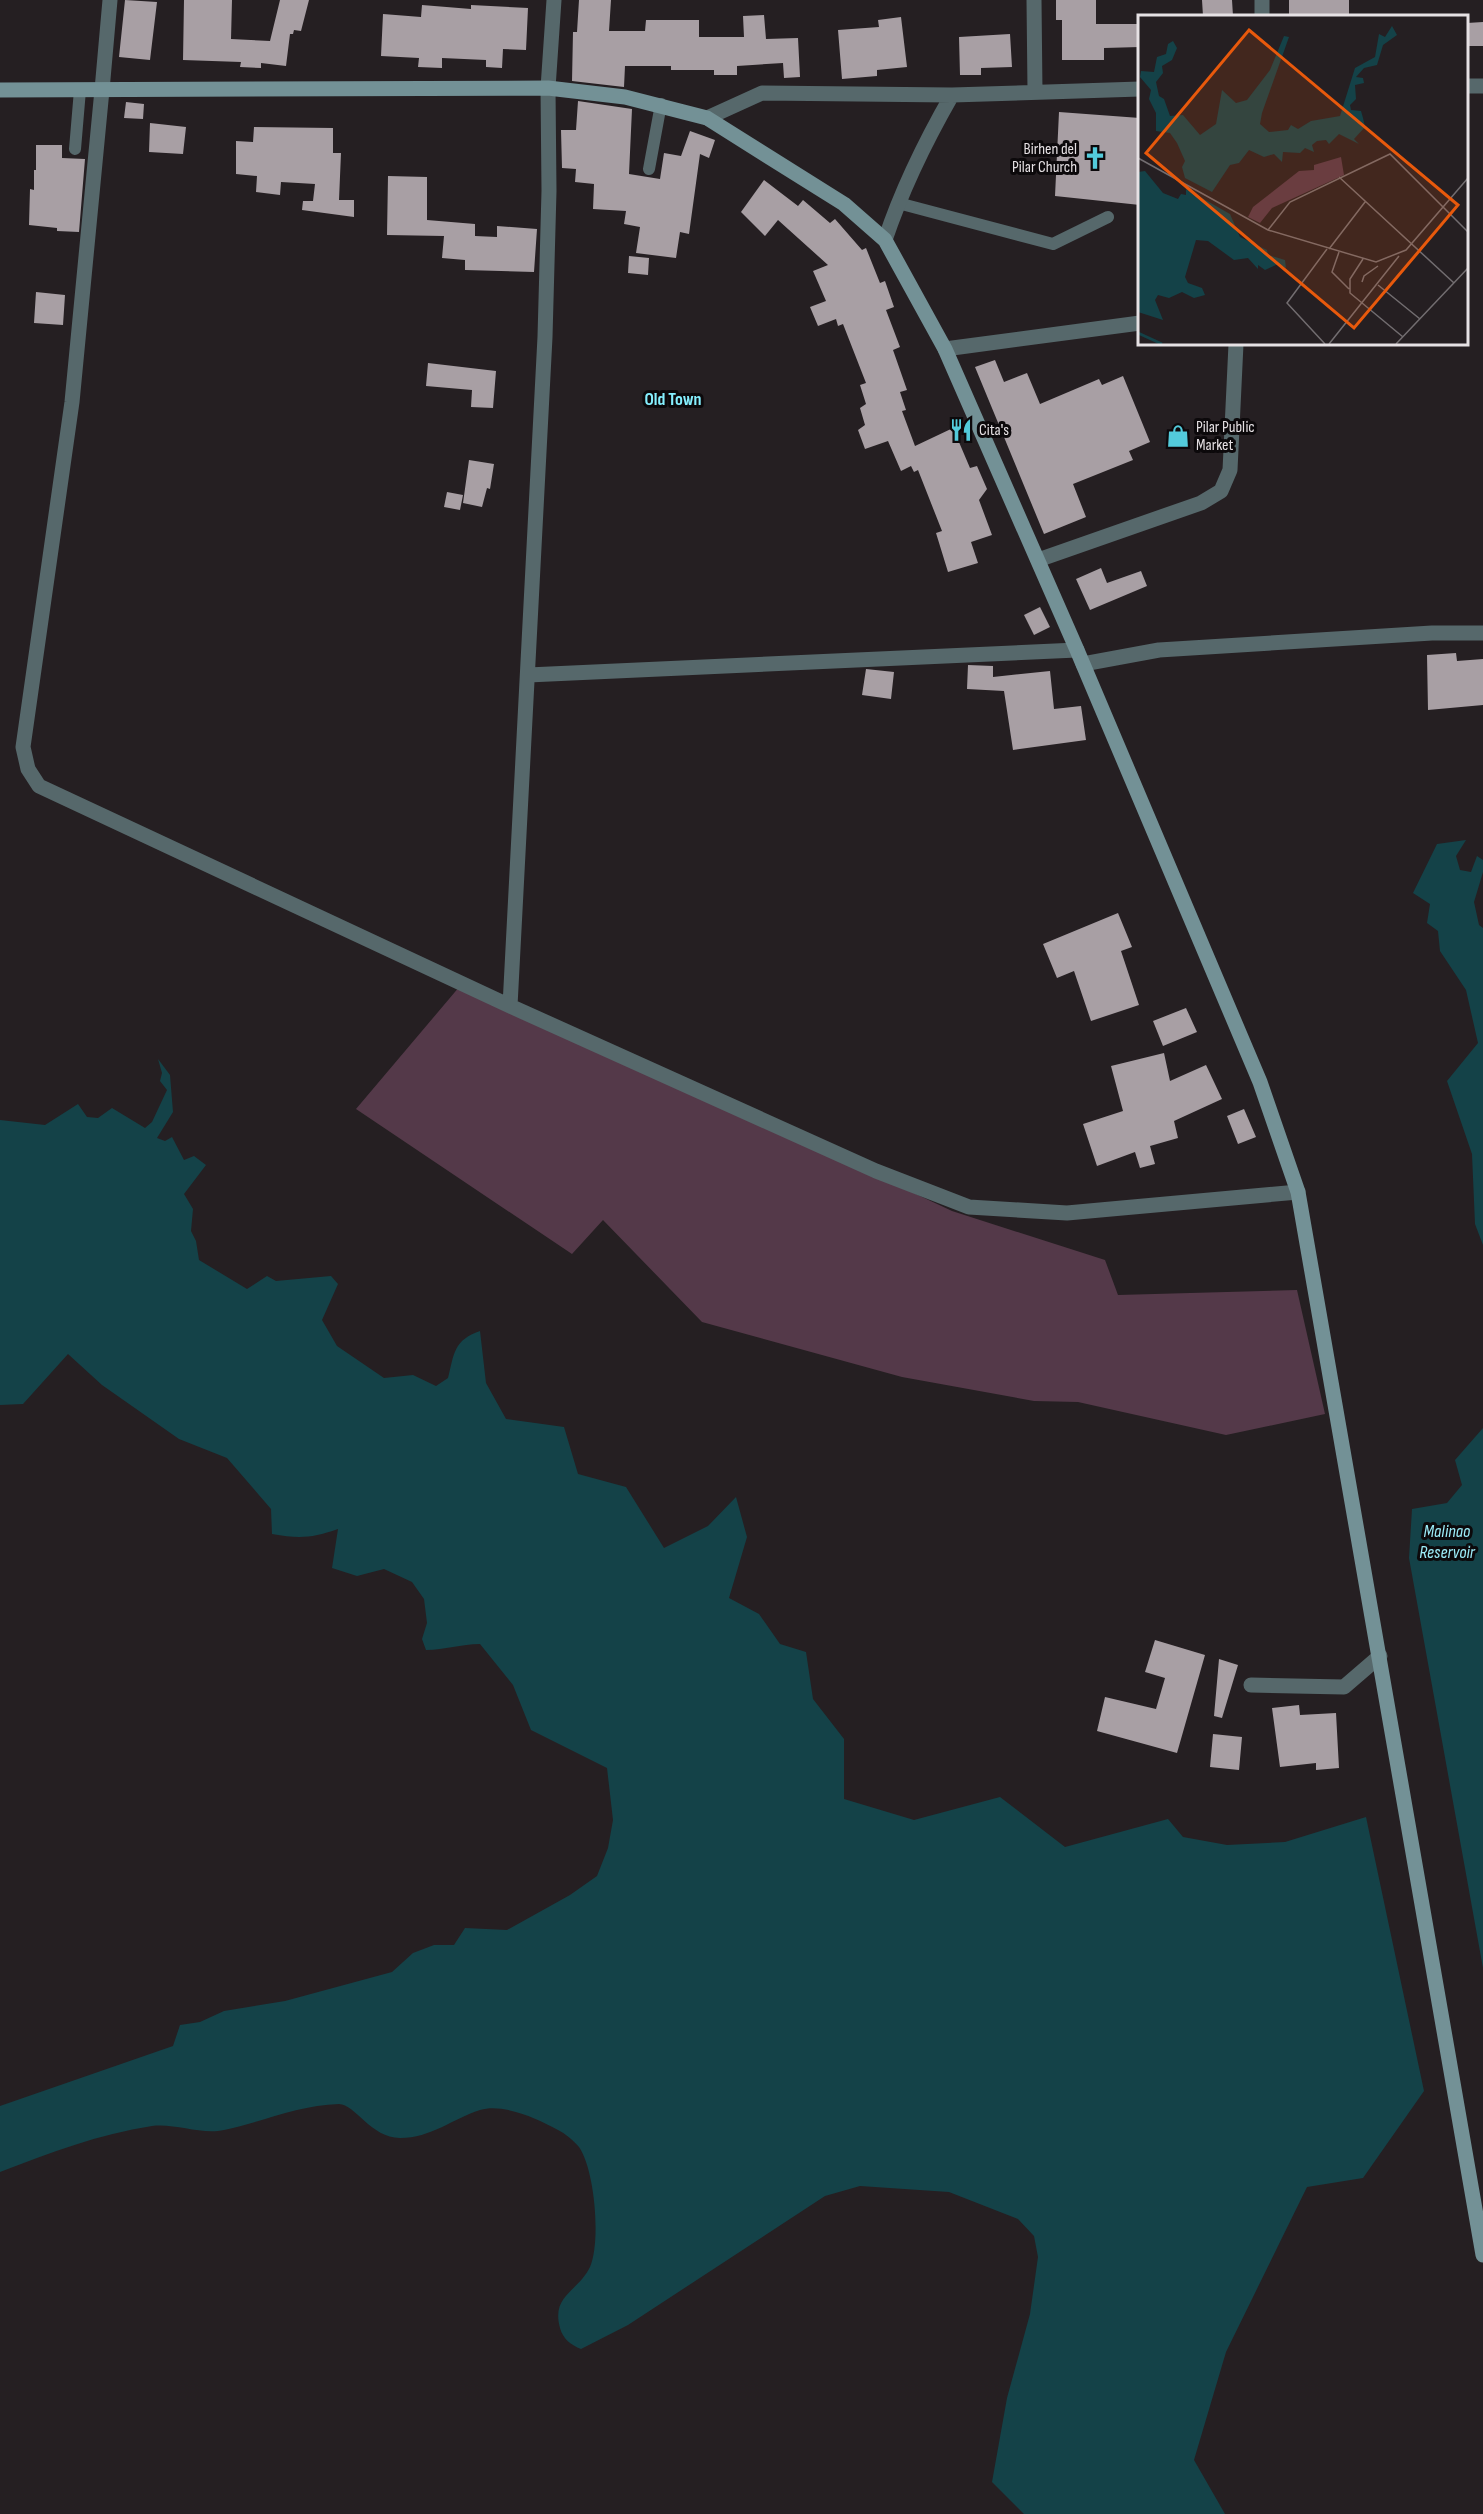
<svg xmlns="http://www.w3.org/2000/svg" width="1483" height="2514" font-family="'Sofia Sans Condensed',sans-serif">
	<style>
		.green { fill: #543949 }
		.water { fill: #144248 }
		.building { fill: #a89fa4 }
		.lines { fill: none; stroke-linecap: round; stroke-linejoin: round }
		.service { stroke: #56686b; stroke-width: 12 }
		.minor { stroke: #56686b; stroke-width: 15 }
		.tertiary { stroke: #56686b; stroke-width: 15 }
		.secondary { stroke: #739196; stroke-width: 15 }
		.labels { text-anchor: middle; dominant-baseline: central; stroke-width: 6; stroke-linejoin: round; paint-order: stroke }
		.poi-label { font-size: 16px; fill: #e6e1e4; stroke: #0c090b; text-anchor: start }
		.neighbourhood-label { font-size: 18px; font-weight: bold; fill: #85effe; stroke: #0c090b }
		.water-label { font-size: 18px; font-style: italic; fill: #9cecf8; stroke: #0c090b }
		.inset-river { fill: none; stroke: #144248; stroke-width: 3 }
		.inset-road { fill: none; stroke: #726d70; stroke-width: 1.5 }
		.view { fill: #e8590c; fill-opacity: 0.15; stroke: #e8590c; stroke-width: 3 }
		.inset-edge { fill: none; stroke: #e6e1e4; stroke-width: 3 }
	</style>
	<rect width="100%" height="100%" fill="#251f22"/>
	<path class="green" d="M460 986 675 1081 952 1211 1105 1260 1118 1295 1297 1290 1325 1414 1226 1435 1078 1402 1034 1401 902 1377 702 1322 603 1220 572 1254 356 1109Z"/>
	<path class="water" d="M1466 840 1456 856 1460 870 1471 872 1477 856 1483 860V872L1474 902 1479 925 1483 928V1245L1475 1224 1472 1154 1447 1081 1478 1043 1466 990 1440 951 1438 931 1427 923 1430 904 1413 893 1437 844Z
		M158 1059 170 1075 173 1112 157 1138 165 1141 172 1137 184 1160 194 1156 206 1165 184 1194 193 1209 191 1231 196 1241 199 1260 247 1289 267 1276 276 1281 331 1276 338 1284 322 1320 337 1346 384 1378 413 1375 436 1386 448 1378C454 1353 454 1340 480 1331L486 1383 506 1419 564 1427 578 1474 626 1487 664 1548 708 1526 736 1497 747 1537 729 1598 759 1614 780 1644 806 1652 813 1699 844 1739V1799L914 1820 1000 1797 1065 1847 1168 1819 1183 1837 1227 1845 1285 1842 1366 1817 1424 2091 1363 2178 1307 2187 1226 2352 1194 2460 1225 2514H1024L992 2482 1007 2398 1030 2314 1038 2257 1034 2236 1018 2219 949 2192 860 2186 825 2196 628 2325 581 2349C571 2345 563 2339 560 2328 551 2295 578 2292 590 2267 601 2242 595 2170 579 2147 575 2142 565 2133 558 2130 538 2119 504 2103 480 2110 452 2119 431 2138 400 2138 371 2138 355 2104 339 2104 299 2105 262 2122 224 2130 201 2135 175 2123 152 2126 99 2134 49 2153 0 2172V2106L173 2046 180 2025 200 2022 224 2011 285 2001 392 1972 413 1953 434 1945H454L465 1928 507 1930 570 1895 597 1876 608 1848 613 1820 607 1768 531 1730 513 1685 480 1644C461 1644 445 1650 426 1650L422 1639 427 1623 424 1599 412 1582 384 1569 357 1576 332 1568 338 1529C312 1538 300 1539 272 1534L271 1509 227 1458 179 1439 102 1385 68 1354 23 1404 0 1405V1120L45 1125 78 1104 87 1117 98 1118 112 1108 145 1128 152 1122 167 1090 160 1081 162 1073Z
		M1483 1428V1968L1409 1558 1412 1509 1447 1503 1462 1485 1455 1460Z"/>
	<path class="building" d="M125 0 157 2 150 60 119 57Z
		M184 0H232L231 39 270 41 280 0H309L301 31 294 30 293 34H290L286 66 261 63V68L240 67 241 62 183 60Z
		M579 0H611L609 31H645L646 20H699V37H744L743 16 764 15 766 39 798 38 800 77 784 78 783 63 737 66V75H714V70H671V66H625L624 87 572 81 573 32H577Z
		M1056 0H1096V24H1140V47L1104 48V60H1062V20H1056Z
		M1202 0H1232L1233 16H1203Z
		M1289 0H1349V16H1289Z
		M422 5 471 9V5L528 8 526 50 503 49 502 68 486 67V60L442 58V68L418 67 419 58 381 56 383 14 421 17Z
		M901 17 907 67 877 70V76L842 79 838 30 879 27 878 20Z
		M1483 22V46H1467V23Z
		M1010 34 1012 67 981 68V75H960L959 37Z
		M578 101 632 109 629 174 660 179 664 153 681 156 690 131 715 140 709 158 700 154 689 234 680 232 676 258 636 253 640 227 624 224 626 211 593 209 594 184 575 182 576 169 562 168 561 130H576Z
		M126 102 144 104 143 119 124 118Z
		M1059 112 1140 118V205L1055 196Z
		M150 123 186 127 183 154 149 152Z
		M254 127 333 128V153H341L339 200H354V217L302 210 303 201H313L315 184 281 182 280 195 256 192 257 176 236 174V141L253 142Z
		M36 145H62V158L85 159 79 232 57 231V228L29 225 30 189 34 190V170H36Z
		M388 176 427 177V220L475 224V236L497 237V226L537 229 534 272 465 270V260L442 258 444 236 387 235Z
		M764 180 798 206 803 200 830 223 835 219 862 250 866 248 880 283 885 281 894 307 886 310 900 347 893 350 907 390 900 392 906 410 902 411 915 446 953 428 970 468 977 466 987 489 979 500 992 535 971 542 978 563 948 572 936 533 942 531 918 470 914 472 911 466 901 471 888 441 865 449 858 430 865 425 860 408 866 404 860 385 866 383 843 324 838 326 836 319 818 326 810 307 826 301 813 271 828 265 778 220 765 236 741 212Z
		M629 256 649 258 648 275 628 273Z
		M36 292 65 295 63 325 34 323Z
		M995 360 1004 382 1027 373 1040 404 1099 379 1102 385 1123 376 1150 442 1129 451 1133 460 1073 484 1086 517 1044 534 975 367Z
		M428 363 496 371 493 408 471 407 472 390 426 386Z
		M469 460 494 464 490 489 487 488 482 507 463 503Z
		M447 492 463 495 460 510 444 507Z
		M1101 568 1107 583 1141 571 1147 586 1090 610 1076 579Z
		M1040 607 1050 627 1034 635 1024 615Z
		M1456 653 1457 661 1483 659V705L1428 710 1427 655Z
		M968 665 993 666V677L1050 671 1054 709 1081 706 1086 740 1013 750 1004 691 967 689Z
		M866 669 894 672 891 699 862 695Z
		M1118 913 1132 947 1121 951 1139 1005 1091 1021 1074 971 1057 978 1043 944Z
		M1186 1008 1197 1032 1163 1046 1153 1021Z
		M1164 1053 1170 1081 1206 1065 1222 1099 1174 1121 1178 1138 1150 1146 1155 1164 1140 1168 1135 1152 1097 1166 1083 1124 1123 1111 1111 1066Z
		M1244 1109 1256 1137 1238 1144 1227 1116Z
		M1155 1640 1205 1655 1177 1753 1097 1731 1105 1697 1156 1709 1165 1678 1145 1672Z
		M1219 1659 1238 1665 1222 1718 1214 1716Z
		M1299 1705 1300 1715 1336 1713 1339 1768 1316 1770V1763L1280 1767 1272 1708Z
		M1213 1734 1242 1737 1239 1770 1210 1767Z"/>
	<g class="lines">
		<path class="service" d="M75 149 80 90
			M649 169 661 104
			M898 203 1053 244 1108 217"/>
		<path class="minor" d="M1034 0 1035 91
			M1262 0V16
			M1466 86H1483
			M102 90 72 402 23 747 28 769 39 786 510 1006 876 1171 969 1207 1067 1213 1298 1192
			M707 118 762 93 952 95 1140 89
			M885 240C902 189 925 142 952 95
			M945 349 1140 323
			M1038 560 1201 503 1221 491 1230 470 1236 344
			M1083 664 1159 650 1432 633H1483
			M528 675 1077 650
			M510 1006 545 337 549 191 548 88 554 0
			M1251 1685 1344 1687 1380 1656"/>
		<path class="tertiary" d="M102 90 110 0"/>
		<path class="secondary" d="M0 90 548 88 625 97 707 118 844 204 885 240 945 349 1077 650 1260 1082 1298 1192 1483 2255"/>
	</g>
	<defs>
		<g id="church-bare" transform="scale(1.8)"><path d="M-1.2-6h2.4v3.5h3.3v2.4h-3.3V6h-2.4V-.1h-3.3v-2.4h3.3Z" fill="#53cbdb" stroke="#0c090b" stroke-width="2.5" paint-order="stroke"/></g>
		<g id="restaurant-bare" transform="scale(1.8)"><path d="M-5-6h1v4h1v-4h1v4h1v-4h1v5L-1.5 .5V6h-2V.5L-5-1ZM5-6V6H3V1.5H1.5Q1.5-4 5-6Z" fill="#53cbdb" stroke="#0c090b" stroke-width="2.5" paint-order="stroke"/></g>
		<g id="shop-bare" transform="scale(1.8)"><path d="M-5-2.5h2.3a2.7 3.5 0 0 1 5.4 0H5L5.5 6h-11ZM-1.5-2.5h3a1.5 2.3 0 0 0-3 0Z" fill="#53cbdb" stroke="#0c090b" stroke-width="2.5" paint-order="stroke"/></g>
	</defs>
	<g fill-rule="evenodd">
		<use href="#church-bare" x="1095" y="158"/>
		<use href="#restaurant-bare" x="961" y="430"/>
		<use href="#shop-bare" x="1178" y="436"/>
	</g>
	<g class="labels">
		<g class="poi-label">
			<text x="1077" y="149" text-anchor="end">Birhen del<tspan x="1077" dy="18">Pilar Church</tspan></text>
			<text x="1196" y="427">Pilar Public<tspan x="1196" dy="18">Market</tspan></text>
			<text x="979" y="430">Cita's</text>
		</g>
		<g class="neighbourhood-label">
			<text x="673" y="399">Old Town</text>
		</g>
		<g class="water-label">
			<text x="1447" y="1531">Malinao<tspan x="1447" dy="21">Reservoir</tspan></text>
		</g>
	</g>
	<g transform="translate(1138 15)">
		<rect width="330" height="330" fill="#251f22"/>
		<path d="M203 142 206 160 134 193 122 208 110 202 115 192 161 156 176 155V150Z" fill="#543949"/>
		<path d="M254 11 259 20 245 30 239 50 226 53 218 62 225 63 226 68 217 70 218 84 212 90 213 95 223 96 225 103 227 112 216 124 221 129 201 119 191 129 188 125 179 126 174 130 176 137 167 133 162 138 145 137 144 147 136 139 126 142 111 135 101 148 92 150 74 177 47 163 44 152 47 146 39 128 32 118 18 116V98L11 84 13 75 2 62 3 56 16 57 19 42 28 39 30 29 35 26 39 33 34 45 24 51 25 58 18 67 21 81 26 84 32 101 45 100 62 120 78 109 84 75 98 88 109 85 132 55 146 21 151 22 124 98 122 109 131 117 150 115 153 110 160 114 173 106 202 101 217 53 237 42 241 19 247 22ZM7 156 25 178 40 184 43 179 48 180V174L92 199 102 222 129 235 130 240 147 245 148 253 140 249 127 255 120 250V254L110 243 96 245 70 226 58 225 47 262 50 268 64 273 67 280 56 283 44 277 31 283 20 280 17 285 25 305 0 297V157Z" fill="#144248"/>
		<path class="inset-river" d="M0 318 24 329"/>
		<path class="inset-road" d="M0 143 130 215 238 247 268 235 330 163M201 162 316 268M130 215 152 187 252 139 330 217M191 234 227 187M201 237 194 257 211 274M225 244 212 264V278L265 322M224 267 226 261 240 251M240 270 282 304M187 329 149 288 189 234M191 329 261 241M258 329 330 253"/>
		<path class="view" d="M111 15 320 190 216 313 8 138Z"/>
		<rect width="330" height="330" class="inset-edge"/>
	</g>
</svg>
